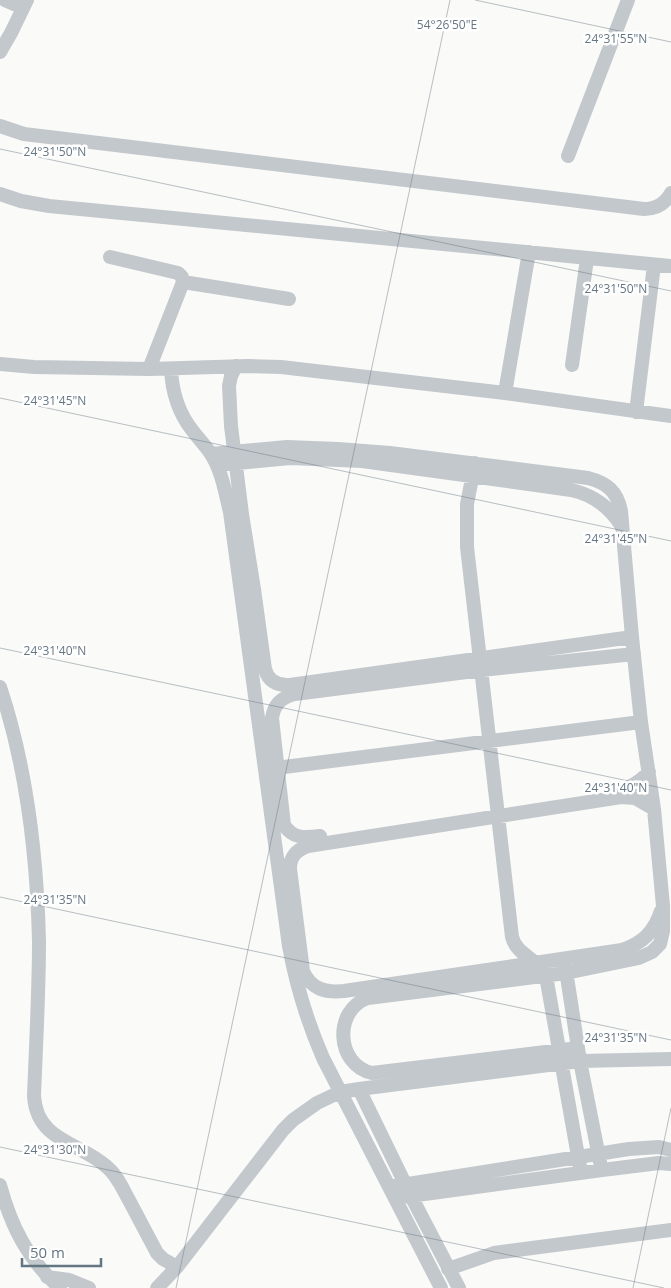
<svg xmlns="http://www.w3.org/2000/svg" width="671" height="1288" font-family="'Open Sans',sans-serif">
	<style>
		.lines { fill: none; stroke-linecap: round; stroke-linejoin: round }
		.minor { stroke: #c3c8cc; stroke-width: 14 }
		.ticks { fill: none; stroke: #657683; stroke-width: 1; stroke-opacity: 0.45 }
		.ticks-label { font-size: 12px; text-anchor: middle; fill: #657683; stroke: #fff; stroke-width: 5; stroke-linejoin: round; paint-order: stroke }
	</style>
	<rect width="100%" height="100%" fill="#fafaf8"/>
	<g class="lines">
		<path class="minor" d="M5 0 14 4 27 0
			M0 52 11 33 27 0
			M0 126 24 134 644 209C656 209 665 204 671 193
			M568 156 628 0
			M0 194 21 201 49 206 671 266
			M110 257 178 273 182 277 183 282 149 369
			M183 282 289 299
			M0 364 34 367 149 369 248 366 281 367 505 393 671 416
			M572 365 587 259
			M236 366 231 376 229 386 231 426 242 514 254 589 265 669C268 681 277 686 290 685L632 637
			M171 369C172 391 178 412 192 430 198 438 205 445 211 454 222 471 225 492 230 512L289 946C296 985 307 1021 323 1058L441 1288
			M505 393 529 252
			M636 412 654 265
			M211 454 287 447 338 449 390 453 588 478C607 483 617 491 621 511L632 637 641 722 654 809 663 906V931L660 944 652 952 639 958 566 973 368 998C333 1010 336 1065 372 1073L578 1048
			M475 463 467 504V547L512 937C517 956 538 958 546 976L581 1173
			M228 464 290 458 362 461 571 490C594 495 610 507 622 527
			M0 687C27 768 37 856 39 941 39 992 36 1044 34 1096 37 1142 80 1142 107 1167 118 1176 123 1190 130 1202 139 1219 148 1236 157 1253L163 1259 177 1267
			M276 768 641 722
			M611 792C627 789 638 784 649 772
			M654 809 635 798 621 797 308 846C296 850 290 857 290 869L303 971C311 989 325 993 344 991L622 950C643 943 654 932 661 911
			M320 836C305 838 293 839 284 825L272 718C274 704 282 697 295 694L482 670 634 654
			M565 964 580 1061 600 1162
			M359 1089 411 1196 459 1288
			M0 1185C11 1226 28 1260 60 1288
			M389 1187 629 1149 659 1147 671 1150
			M395 1198 602 1170 659 1163 671 1164
			M448 1269 494 1253 671 1230
			M47 1277 69 1280 89 1288
			M157 1288 177 1267 283 1130 293 1120 317 1103 340 1092 359 1089 580 1061 671 1059"/>
	</g>
	<path class="ticks" d="M475 0 671 42M0 149 671 291M0 398 671 541M0 648 671 790M0 897 671 1040M0 1147 664 1288M176 1288 450 0M633 1288 671 1108"/>
	<g class="ticks-label">
		<text x="447" y="29">54°26'50"E</text>
		<text x="616" y="43">24°31'55"N</text>
		<text x="55" y="156">24°31'50"N</text>
		<text x="616" y="293">24°31'50"N</text>
		<text x="55" y="405">24°31'45"N</text>
		<text x="616" y="543">24°31'45"N</text>
		<text x="55" y="655">24°31'40"N</text>
		<text x="616" y="792">24°31'40"N</text>
		<text x="55" y="904">24°31'35"N</text>
		<text x="616" y="1042">24°31'35"N</text>
		<text x="55" y="1154">24°31'30"N</text>
	</g>
	<path d="M22 1258v8h79v-8" fill="none" stroke="#657683" stroke-width="2.5"/>
	<text x="30" y="1258" font-size="15" fill="#657683" stroke="#ffffff" stroke-width="4" paint-order="stroke">50 m</text>
</svg>
